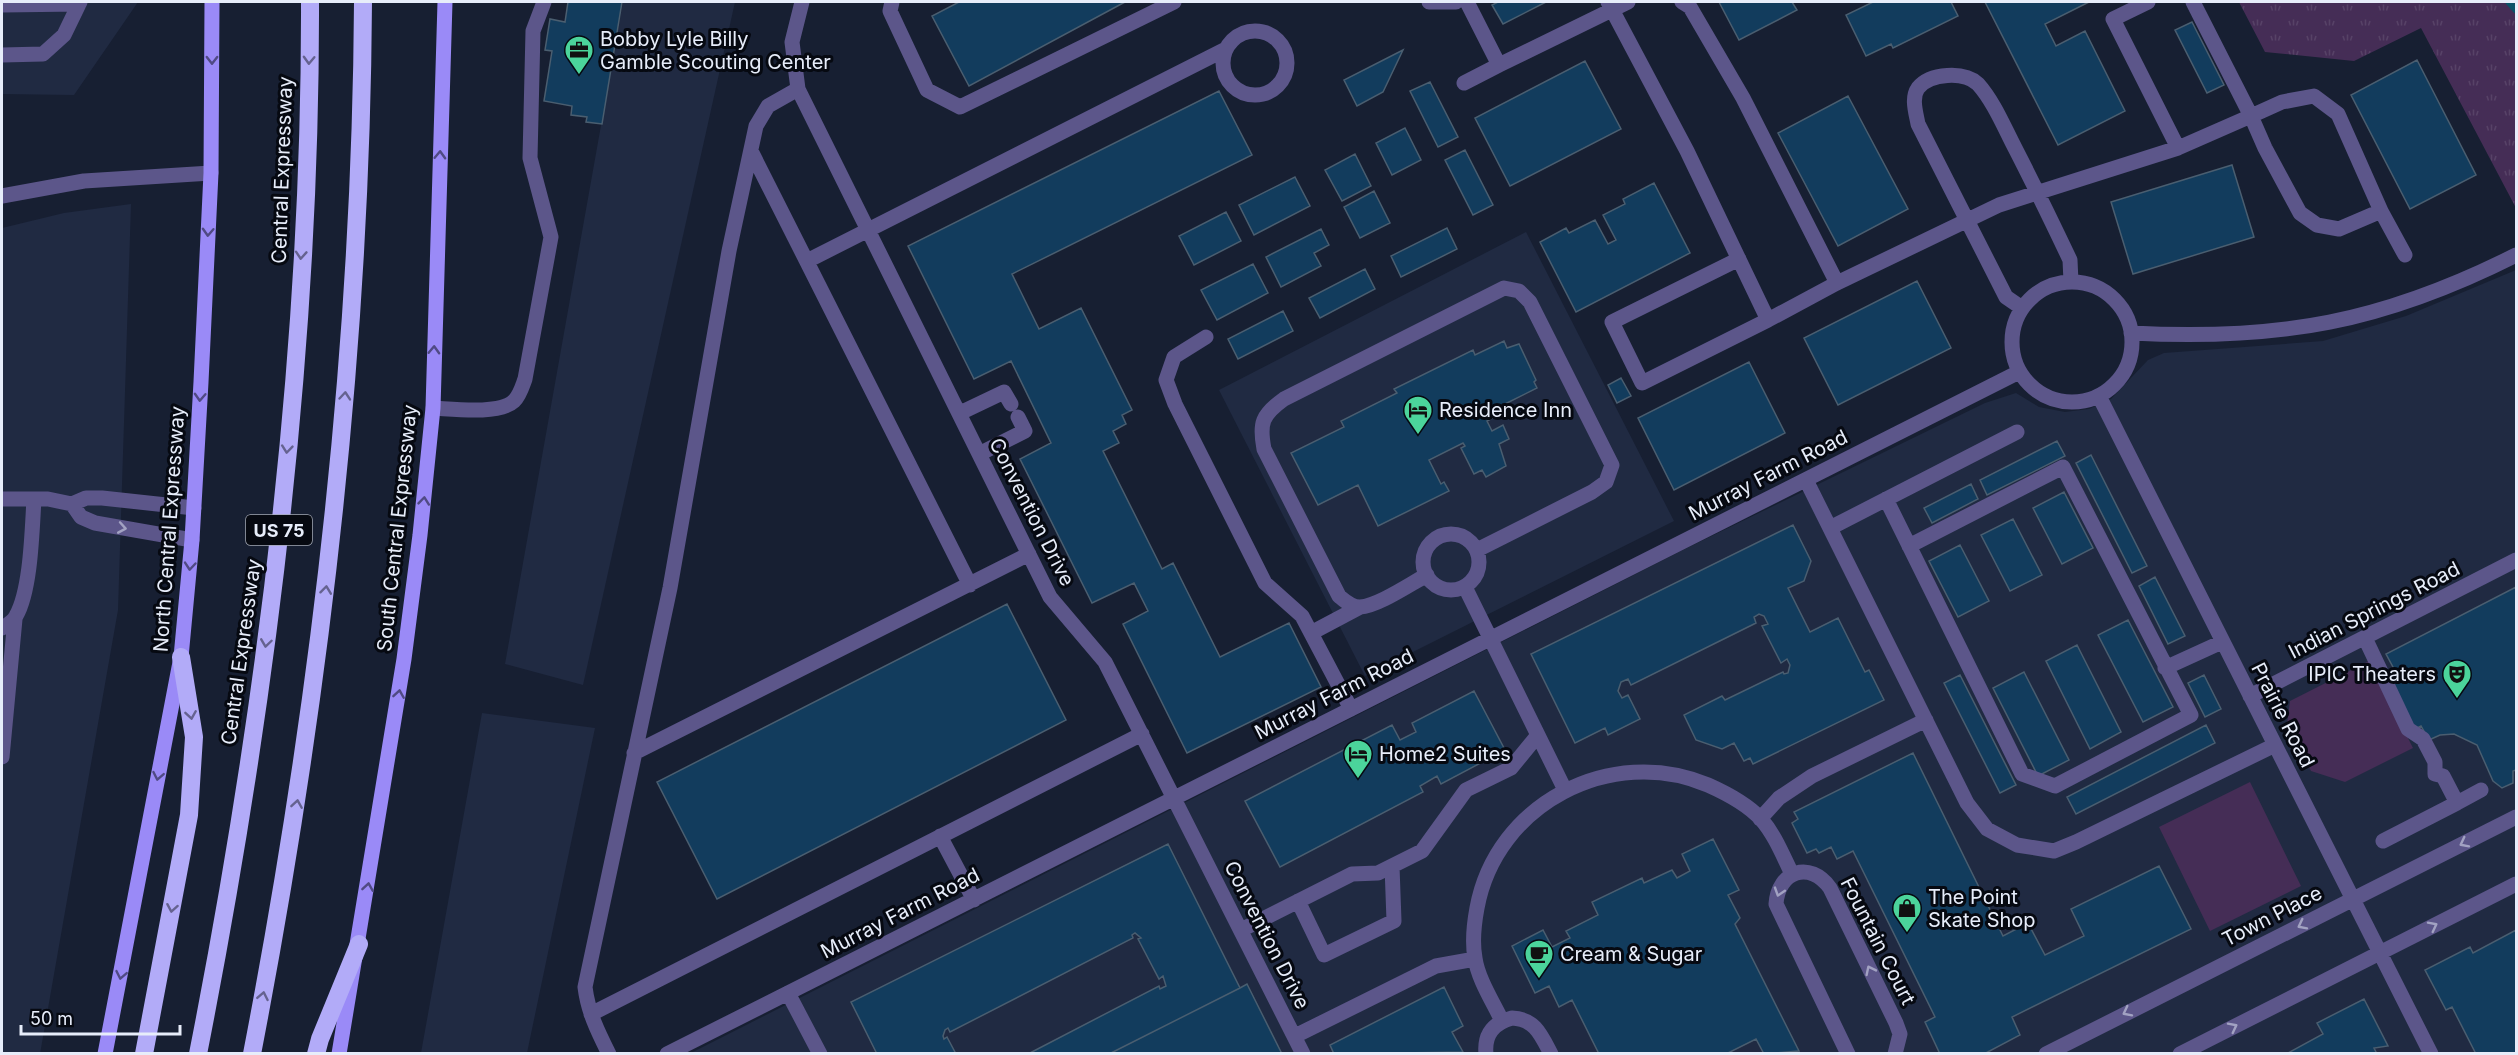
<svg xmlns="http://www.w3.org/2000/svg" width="2518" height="1055" font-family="Inter,sans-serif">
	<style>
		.built { fill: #202a42 }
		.grass { fill: #452d56 }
		.park { fill: url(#park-tufts) }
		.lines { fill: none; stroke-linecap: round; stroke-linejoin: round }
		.stream { stroke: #0a5268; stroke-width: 7 }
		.building { fill: #123c5d; stroke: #4a5e70; stroke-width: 1.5 }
		.minor { stroke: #5c568a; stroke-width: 15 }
		.major { stroke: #9a8af7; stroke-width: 15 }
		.highway { stroke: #b2abf8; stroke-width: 18 }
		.oneway { stroke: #504a84 }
		.oneway2 { stroke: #656290 }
		.oneway3 { stroke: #a2a2c2 }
		.labels { text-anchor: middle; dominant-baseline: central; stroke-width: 6; stroke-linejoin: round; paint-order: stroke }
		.shield { fill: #060911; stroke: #a4a9b4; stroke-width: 1.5 }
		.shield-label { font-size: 18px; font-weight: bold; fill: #e7edfa }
		.poi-label { font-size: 20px; fill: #e7edfa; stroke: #060911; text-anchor: start }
		.street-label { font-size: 20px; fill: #e7edfa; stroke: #060911 }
	</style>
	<defs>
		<pattern id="park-tufts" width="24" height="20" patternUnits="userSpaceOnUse" patternTransform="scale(1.5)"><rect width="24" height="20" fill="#452d56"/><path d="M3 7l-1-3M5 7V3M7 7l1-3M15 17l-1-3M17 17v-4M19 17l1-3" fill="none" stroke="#574267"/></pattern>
	</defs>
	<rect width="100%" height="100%" fill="#171f32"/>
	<path class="built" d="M2 2H138L74 95 2 94Z
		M623 2H735L583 685 505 664Z
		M131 204 118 610 40 1054 2 1053V228L64 213Z
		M1526 232 1674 521 1365 676 1219 390Z
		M2516 270V1053L689 1054 1685 549 1985 403 2016 393 2039 407 2065 412 2089 409 2111 399 2148 360 2164 353 2323 341 2406 316Z
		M482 713 595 728 527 1053H421Z"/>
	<path class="grass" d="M2369 661 2413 748 2345 782 2311 771 2287 724 2290 701Z
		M2250 782 2301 886 2210 931 2159 827Z"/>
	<path class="park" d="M2239 2H2516V208L2421 28 2354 61 2265 52Z"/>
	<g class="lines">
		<path class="stream" d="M2509 2 2516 10"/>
	</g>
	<path class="building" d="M568 2H622L602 124 586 122 587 117 571 115 572 106 544 101 552 51 545 50 550 19 565 22Z
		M959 2H1125L969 86 932 16Z
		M1498 2H1546L1503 24 1492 5Z
		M1719 2H1792L1797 10 1739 40Z
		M1873 2H1951L1958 16 1893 48 1891 44 1866 56 1846 15Z
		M1985 2H2089L2045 24 2056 46 2085 31 2125 111 2058 145Z
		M2192 22 2224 85 2207 93 2175 30Z
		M1403 50 1383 92 1357 106 1344 80Z
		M2417 60 2476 175 2410 209 2351 95Z
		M1585 61 1621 129 1510 186 1475 118Z
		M1430 82 1458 137 1438 147 1410 91Z
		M1219 91 1252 155 1012 274 1039 329 1081 308 1132 410 1122 415 1126 424 1113 431 1119 443 1103 451 1162 569 1173 563 1220 657 1289 623 1321 687 1187 753 1123 624 1148 611 1134 583 1092 603 1020 459 1051 443 1011 361 974 379 908 246Z
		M1848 96 1908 209 1838 246 1778 133Z
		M1405 128 1421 160 1392 175 1376 143Z
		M1465 150 1493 205 1473 215 1445 160Z
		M1355 154 1371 186 1342 201 1325 170Z
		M2232 165 2254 237 2133 274 2111 202Z
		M1295 177 1310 206 1254 235 1239 205Z
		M1654 183 1690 253 1576 312 1540 242 1566 228 1569 233 1595 220 1608 244 1616 240 1603 215 1625 204 1623 199Z
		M1374 191 1390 223 1360 238 1344 207Z
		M1226 212 1241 241 1194 265 1179 236Z
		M1447 228 1457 249 1401 277 1391 256Z
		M1321 229 1329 245 1314 253 1321 266 1281 287 1266 257Z
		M1253 264 1268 293 1217 320 1201 290Z
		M1365 269 1375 289 1320 318 1309 298Z
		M1917 281 1951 348 1838 405 1804 338Z
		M1283 311 1293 331 1238 359 1228 339Z
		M1504 341 1507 348 1519 344 1536 380 1534 382 1537 388 1505 404 1507 410 1487 421 1492 431 1503 425 1509 439 1499 444 1506 466 1486 477 1482 470 1474 474 1461 448 1465 446 1463 443 1429 460 1441 484 1444 482 1449 491 1378 526 1358 485 1318 505 1291 453 1344 427 1341 421 1397 393 1394 389 1473 350 1475 355Z
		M1749 362 1785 433 1674 490 1638 418Z
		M1621 378 1631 396 1617 403 1608 385Z
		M2057 441 2065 456 1987 495 1980 480Z
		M2091 455 2147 566 2132 573 2076 463Z
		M1971 484 1978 499 1932 523 1924 508Z
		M2064 492 2093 548 2062 564 2033 508Z
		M2013 519 2042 575 2010 591 1981 535Z
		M1793 525 1811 561 1804 581 1788 588 1810 632 1838 618 1865 672 1869 670 1884 700 1753 764 1750 758 1744 761 1734 743 1722 749 1696 740 1684 715 1722 696 1725 700 1783 672 1784 674 1788 673 1790 665 1787 659 1781 663 1762 626 1768 624 1764 616 1759 614 1754 617 1756 623 1631 685 1628 679 1621 682 1618 691 1622 698 1628 695 1640 719 1608 735 1605 728 1575 743 1531 654Z
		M1960 545 1989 601 1958 617 1929 561Z
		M2155 577 2185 636 2168 644 2139 586Z
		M2516 587V770L2513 771V783L2502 788 2493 781 2477 745 2454 734 2440 735 2429 740 2421 726 2413 730 2385 674 2394 669 2386 654Z
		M1007 604 1066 720 717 899 657 782Z
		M2128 620 2173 707 2143 722 2098 635Z
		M2077 645 2121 732 2090 749 2046 661Z
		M2024 672 2069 760 2038 776 1993 688Z
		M1960 675 2016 785 2000 793 1944 683Z
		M2204 675 2221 709 2205 717 2188 683Z
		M1474 691 1505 750 1441 784 1437 776 1420 786 1423 792 1280 867 1245 801 1392 725 1400 740 1416 732 1412 723Z
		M2206 725 2215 743 2076 814 2067 797Z
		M1913 753 2003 936 2028 923 2045 955 2084 936 2071 909 2159 866 2191 929 2012 1017 2020 1035 1984 1054H1940L1925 1022 1935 1017 1853 851 1837 859 1831 847 1819 853 1816 849 1807 853 1792 823 1798 819 1794 812Z
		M1713 839 1739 890 1728 895 1740 918 1735 924 1799 1051 1764 1054 1756 1039 1726 1054H1595L1598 1052 1572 1000 1559 1007 1549 986 1535 993 1512 946 1543 930 1552 947 1570 938 1566 931 1598 915 1592 902 1642 878 1644 883 1672 870 1677 878 1690 871 1682 854Z
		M1168 844 1240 988 1109 1054H1028L1159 986 1160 989 1166 986 1163 976 1159 979 1138 939 1141 938 1135 933 1132 935 1133 938 950 1032 948 1028 945 1030 943 1036 944 1039 947 1037 956 1054H877L851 1002Z
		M2516 930V1054H2476L2452 1007 2446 1010 2425 970 2470 947 2473 953Z
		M1247 984 1282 1054H1109L1240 988Z
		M1444 987 1463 1026 1452 1032 1463 1052 1334 1054 1330 1045Z
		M2364 999 2388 1046 2374 1048 2377 1054H2286L2323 1034 2317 1023Z"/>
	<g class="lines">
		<path class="minor" d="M802 2 792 42 798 89 1050 597 1105 662 1303 1054
			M892 2 890 11 927 90 960 107 1174 2
			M1429 2H1456
			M1467 2 1499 65 1628 2
			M1608 2 1687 151 1768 320 1837 283 1999 205 2178 148 2251 116 2193 2
			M1682 2 1690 7 1743 98 1837 283
			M2148 2 2113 19 2178 148
			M2 5 79 4
			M1223 63a32 32 0 1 1 64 0a32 32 0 1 1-64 0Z
			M2 55 43 54 64 35 80 2
			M1464 83 1499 65
			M2314 96 2338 114 2381 211 2339 229 2317 225 2300 213 2265 148 2251 116 2282 102Z
			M751 151 970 585
			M2 196 84 181 211 173
			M2381 211 2405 255
			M1739 259 1612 322 1642 383 1768 320
			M807 261 1226 49
			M2012 342a60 60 0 1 1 120 0a60 60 0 1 1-120 0Z
			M2022 308 2006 297 1918 124C1916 113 1911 98 1918 88 1930 73 1964 71 1978 84 1994 102 2004 127 2015 148 2034 185 2052 222 2070 260L2071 282
			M2131 333C2280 341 2383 322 2516 255
			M1206 337 1174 357 1166 380 1175 404 1265 583 1302 616 1351 709
			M2099 396 2431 1054
			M433 408C453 409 499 415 514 401 520 395 522 387 525 379L551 237 530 158 533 31 544 2
			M960 413 1004 392 1011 404
			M979 454 1025 431 1018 417
			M1806 480 1967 803 1987 829 2017 845 2054 851 2076 842 2275 745
			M2 499H48L72 504 86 498H102L194 508
			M1886 499 2022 774 2055 786 2191 715 2063 467 1909 546
			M72 504 81 517 95 523 192 540
			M1830 528 2017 432
			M1423 562a28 28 0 1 1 56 0a28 28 0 1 1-56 0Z
			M1427 575C1410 584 1378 606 1360 607 1351 607 1345 601 1339 596L1264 449C1259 423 1262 415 1284 399L1504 288 1519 291 1530 302 1612 465 1606 482 1592 492 1477 550
			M1465 587 1565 790
			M2 628C7 625 13 622 16 616 31 590 32 530 34 499
			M1311 633 1360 607
			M2365 638 2408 729 2423 739 2435 762V774L2443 776 2457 803 2383 841
			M2165 668 2222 642
			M2250 696 2516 560
			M634 753 1029 554
			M2 757 15 619
			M2457 803 2481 790
			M1760 819 1779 798 1812 776 1926 720
			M940 836 974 900
			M1298 901 1324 955 1394 921 1392 866
			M1241 930 1352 874 1378 873 1422 851 1466 790 1511 768 1538 735
			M788 993 820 1054
			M591 1014 1142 734
			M1502 1021C1493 1002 1478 979 1475 958 1472 942 1474 924 1477 908 1496 804 1611 744 1708 785 1726 793 1747 804 1761 819 1775 835 1783 856 1792 874
			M1295 1036 1436 966 1475 959
			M609 1054C598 1032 588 1012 585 987L670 588 729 251 756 126 768 106 798 89
			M667 1054 2019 372
			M1486 1054C1484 1034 1494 1023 1512 1018 1535 1019 1541 1035 1551 1054
			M1848 1054 1776 904C1778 871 1810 860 1830 888L1896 1023 1900 1034 1895 1054
			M2046 1054 2516 817
			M2180 1054 2516 884"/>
		<path class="major" d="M105 1054 181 657 192 540 201 382 211 173 212 2
			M339 1054 404 659 420 535 433 408 445 2"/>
		<path class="highway" d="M144 1054 189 815 194 737 181 657
			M198 1054C266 709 311 353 310 2
			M252 1054C319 707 361 355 363 2
			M316 1054 320 1039 359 944"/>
	</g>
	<defs><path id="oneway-chevron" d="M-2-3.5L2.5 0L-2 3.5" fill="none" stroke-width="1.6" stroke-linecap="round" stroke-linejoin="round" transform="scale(1.5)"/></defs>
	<g class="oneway">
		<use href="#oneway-chevron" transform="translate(212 60) rotate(90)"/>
		<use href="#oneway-chevron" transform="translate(440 155) rotate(-88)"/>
		<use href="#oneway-chevron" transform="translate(208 232) rotate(93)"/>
		<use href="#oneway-chevron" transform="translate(434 350) rotate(-88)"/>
		<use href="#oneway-chevron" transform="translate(200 397) rotate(93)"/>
		<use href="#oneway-chevron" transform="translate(424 501) rotate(-84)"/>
		<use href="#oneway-chevron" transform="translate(190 566) rotate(95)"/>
		<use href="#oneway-chevron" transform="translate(399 694) rotate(-81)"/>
		<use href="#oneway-chevron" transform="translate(158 776) rotate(101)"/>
		<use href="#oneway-chevron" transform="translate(368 887) rotate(-81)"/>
		<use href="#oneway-chevron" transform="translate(121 975) rotate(101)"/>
	</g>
	<g class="oneway2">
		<use href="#oneway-chevron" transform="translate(309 60) rotate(92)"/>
		<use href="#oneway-chevron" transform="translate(301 255) rotate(94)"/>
		<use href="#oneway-chevron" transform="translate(345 396) rotate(-85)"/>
		<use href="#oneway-chevron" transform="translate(287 449) rotate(96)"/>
		<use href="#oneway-chevron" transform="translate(326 590) rotate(-83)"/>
		<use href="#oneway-chevron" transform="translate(266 643) rotate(98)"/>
		<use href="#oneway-chevron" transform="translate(191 715) rotate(81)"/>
		<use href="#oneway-chevron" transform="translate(297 804) rotate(-81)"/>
		<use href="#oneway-chevron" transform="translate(172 908) rotate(100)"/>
		<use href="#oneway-chevron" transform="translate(263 996) rotate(-79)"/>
	</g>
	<g class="oneway3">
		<use href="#oneway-chevron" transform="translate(122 528) rotate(10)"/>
		<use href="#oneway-chevron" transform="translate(2464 843) rotate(153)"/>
		<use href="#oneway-chevron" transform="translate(1779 892) rotate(108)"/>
		<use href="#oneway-chevron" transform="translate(2302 925) rotate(153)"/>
		<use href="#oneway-chevron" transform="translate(2433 926) rotate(-27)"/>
		<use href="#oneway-chevron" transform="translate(1870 970) rotate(-116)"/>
		<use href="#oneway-chevron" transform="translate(2127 1012) rotate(153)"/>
		<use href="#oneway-chevron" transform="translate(2233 1027) rotate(-27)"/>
	</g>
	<defs>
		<g id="office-pin" transform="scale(1.5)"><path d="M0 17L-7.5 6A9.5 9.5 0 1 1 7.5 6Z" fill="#4bd49b" stroke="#060911"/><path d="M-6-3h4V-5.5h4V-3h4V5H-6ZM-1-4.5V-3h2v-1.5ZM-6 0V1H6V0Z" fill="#111"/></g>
		<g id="hotel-pin" transform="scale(1.5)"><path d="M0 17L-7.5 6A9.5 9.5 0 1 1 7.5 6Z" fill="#4bd49b" stroke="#060911"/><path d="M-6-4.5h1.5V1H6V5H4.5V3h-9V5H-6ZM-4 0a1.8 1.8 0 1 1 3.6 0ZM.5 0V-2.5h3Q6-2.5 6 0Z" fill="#111"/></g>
		<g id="theatre-pin" transform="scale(1.5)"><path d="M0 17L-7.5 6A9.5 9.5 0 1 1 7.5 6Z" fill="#4bd49b" stroke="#060911"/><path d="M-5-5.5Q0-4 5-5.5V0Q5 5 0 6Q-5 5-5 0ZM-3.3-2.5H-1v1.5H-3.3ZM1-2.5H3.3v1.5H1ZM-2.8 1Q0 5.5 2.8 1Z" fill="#111"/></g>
		<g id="shop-pin" transform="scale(1.5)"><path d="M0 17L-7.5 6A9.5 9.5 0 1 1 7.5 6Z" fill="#4bd49b" stroke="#060911"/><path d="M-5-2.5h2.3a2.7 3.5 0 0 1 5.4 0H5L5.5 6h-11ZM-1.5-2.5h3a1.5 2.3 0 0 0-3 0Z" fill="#111"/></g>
		<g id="cafe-pin" transform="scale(1.5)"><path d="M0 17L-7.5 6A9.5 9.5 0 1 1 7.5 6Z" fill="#4bd49b" stroke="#060911"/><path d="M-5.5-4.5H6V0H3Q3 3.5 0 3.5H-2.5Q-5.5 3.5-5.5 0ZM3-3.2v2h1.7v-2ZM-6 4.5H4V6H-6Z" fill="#111"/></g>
	</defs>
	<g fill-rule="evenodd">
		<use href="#office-pin" x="579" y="50"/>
		<use href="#hotel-pin" x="1418" y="410"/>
		<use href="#theatre-pin" x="2457" y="674"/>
		<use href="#hotel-pin" x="1358" y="754"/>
		<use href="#shop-pin" x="1907" y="908"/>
		<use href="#cafe-pin" x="1539" y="954"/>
	</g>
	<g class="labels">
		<rect class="shield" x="246" y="515" width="66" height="30" rx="4.5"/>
		<g class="shield-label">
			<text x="279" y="530">US 75</text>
		</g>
		<g class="poi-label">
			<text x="600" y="39">Bobby Lyle Billy<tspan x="600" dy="23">Gamble Scouting Center</tspan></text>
			<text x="1439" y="410">Residence Inn</text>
			<text x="2436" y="674" text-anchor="end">IPIC Theaters</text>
			<text x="1379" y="754">Home2 Suites</text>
			<text x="1928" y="897">The Point<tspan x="1928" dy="23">Skate Shop</tspan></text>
			<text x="1560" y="954">Cream &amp; Sugar</text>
		</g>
		<g class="street-label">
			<text transform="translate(282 170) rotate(-88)">Central Expressway</text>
			<text transform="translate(1768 475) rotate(-27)">Murray Farm Road</text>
			<text transform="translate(1032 512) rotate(63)">Convention Drive</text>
			<text transform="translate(397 528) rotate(-84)">South Central Expressway</text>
			<text transform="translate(169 529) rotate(-86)">North Central Expressway</text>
			<text transform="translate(2374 610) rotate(-27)">Indian Springs Road</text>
			<text transform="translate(241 652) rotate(-82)">Central Expressway</text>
			<text transform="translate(1334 694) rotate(-27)">Murray Farm Road</text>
			<text transform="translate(2283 715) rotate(63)">Prairie Road</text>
			<text transform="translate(900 913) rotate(-27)">Murray Farm Road</text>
			<text transform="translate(2272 916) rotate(-27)">Town Place</text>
			<text transform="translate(1267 935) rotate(63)">Convention Drive</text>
			<text transform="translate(1878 941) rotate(63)">Fountain Court</text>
		</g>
	</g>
	<rect width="2518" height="1055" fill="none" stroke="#e7edfa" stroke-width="6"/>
	<path d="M21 1025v9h159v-9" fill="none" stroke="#e7edfa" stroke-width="3"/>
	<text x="30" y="1025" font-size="18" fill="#e7edfa" stroke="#060911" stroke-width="4.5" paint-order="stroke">50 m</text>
</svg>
